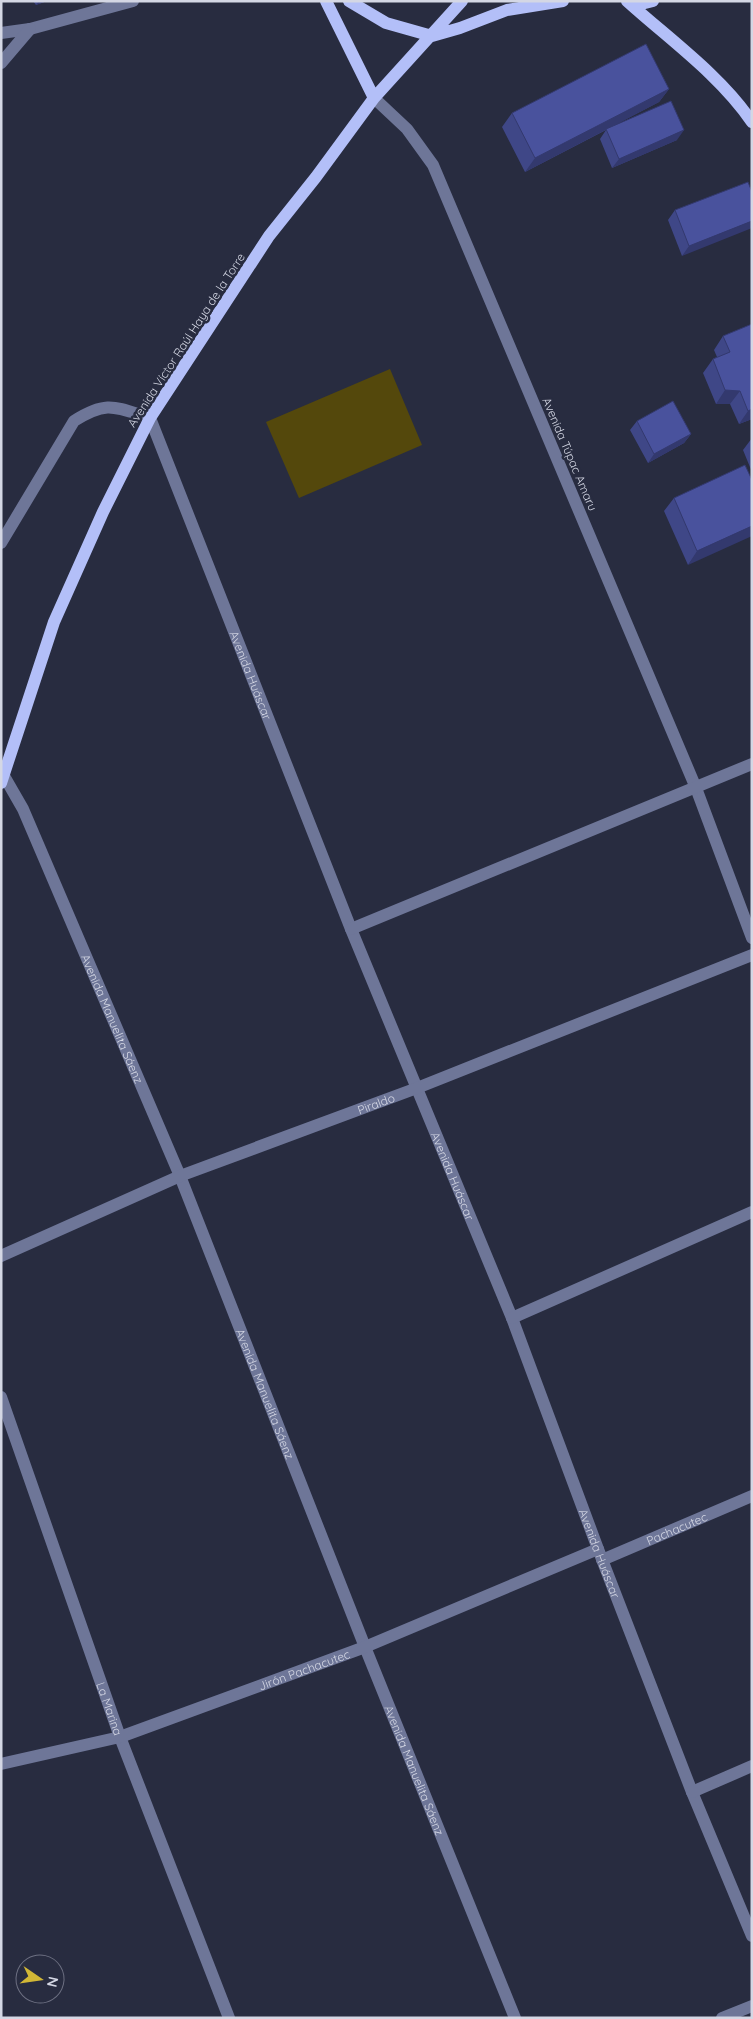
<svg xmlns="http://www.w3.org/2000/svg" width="753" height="2019" font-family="Quicksand,sans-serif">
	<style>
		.green { fill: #54480c }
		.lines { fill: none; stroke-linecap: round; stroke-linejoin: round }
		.minor { stroke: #6e7698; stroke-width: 12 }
		.major { stroke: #b3bff8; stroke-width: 12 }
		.wall { fill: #3f4787 }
		.shaded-wall { fill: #33396e }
		.building { fill: #49529d; stroke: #33396e }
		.labels { text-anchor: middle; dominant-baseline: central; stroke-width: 5; stroke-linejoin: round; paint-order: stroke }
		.street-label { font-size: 12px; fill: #d4d7e4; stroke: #282c40 }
	</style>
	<rect width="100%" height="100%" fill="#282c40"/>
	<path class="green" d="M390 369 422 445 299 498 266 422Z"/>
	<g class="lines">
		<g class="minor">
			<path d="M1 33 30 29 133 1"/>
			<path d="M1 63 30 29"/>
			<path d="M374 98 407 129 433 165 696 788 752 938"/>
			<path id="s1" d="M1 543 74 421C107 400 115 407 150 418L351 929 512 1318 598 1549 692 1792 752 1936"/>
			<path id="s2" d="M4 776 23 809 180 1176 365 1647 515 2018"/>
			<path d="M351 929 752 764"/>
			<path id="s3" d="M1 1256 180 1176 417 1088 752 955"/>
			<path d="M512 1318 752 1212"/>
			<path id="s4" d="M1 1397 120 1737 229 2018"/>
			<path id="s5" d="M602 1560 752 1496"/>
			<path id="s6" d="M1 1764 120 1737 365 1647 598 1549"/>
			<path d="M692 1792 752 1766"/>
			<path d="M722 2018 752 2006"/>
		</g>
		<path class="major" d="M326 1 374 98
			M349 1 386 23 432 36
			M627 1C669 39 720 75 752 122
			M627 1 645 3 653 1
			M432 36 460 28 507 10 563 1
			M1 783 54 622 103 512 150 418 269 236 316 177 374 98 462 1"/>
	</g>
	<path class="wall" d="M33 1H47L36 5Z
		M669 89 659 102 609 128 677 140 612 168 600 139 606 130 525 172 502 127 512 113Z
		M752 192 682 256 668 220 675 210Z
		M752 324V419L739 424 730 404H716L703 373 713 359 717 357 714 350 723 336Z
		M637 421 691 434 684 443 648 463 630 430Z
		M752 438V472L743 450Z
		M752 480 688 565 664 511 674 498Z"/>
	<path class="shaded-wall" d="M39 1H47L36 5Z
		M669 89 659 102 525 172 535 158Z
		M684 130 677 140 612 168 619 159Z
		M752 221V228L682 256 689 246Z
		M725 390 740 391 730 404H716Z
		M752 409V419L739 424 748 411Z
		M691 434 684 443 648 463 654 454Z
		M752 526V536L688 565 697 551Z"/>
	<path class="building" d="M646 44 669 89 535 158 512 113Z
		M671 101 684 130 619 159 606 129Z
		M748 182 752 192V221L689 246 675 210Z
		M752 324V409L748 411 740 391 725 390 713 359 730 352 723 336Z
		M673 401 691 434 654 454 637 421Z
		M745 465 752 480V526L697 551 674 498Z"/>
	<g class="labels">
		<g class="street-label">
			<text transform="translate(186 340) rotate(-57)">Avenida Víctor Raúl Haya de la Torre</text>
			<text transform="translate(570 454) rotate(67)">Avenida Túpac Amaru</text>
			<text stroke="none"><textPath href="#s1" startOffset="499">Avenida Huáscar</textPath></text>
			<text stroke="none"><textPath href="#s2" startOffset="266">Avenida Manuelita Sáenz</textPath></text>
			<text stroke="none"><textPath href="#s3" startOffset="405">Piraldo</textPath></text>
			<text stroke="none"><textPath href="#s1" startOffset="1039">Avenida Huáscar</textPath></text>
			<text stroke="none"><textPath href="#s2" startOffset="671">Avenida Manuelita Sáenz</textPath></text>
			<text stroke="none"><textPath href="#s5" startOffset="81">Pachacutec</textPath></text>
			<text stroke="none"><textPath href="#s1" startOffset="1444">Avenida Huáscar</textPath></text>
			<text stroke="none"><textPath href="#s6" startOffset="318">Jirón Pachacutec</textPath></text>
			<text stroke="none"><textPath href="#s4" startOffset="330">La Marina</textPath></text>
			<text stroke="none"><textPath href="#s2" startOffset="1076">Avenida Manuelita Sáenz</textPath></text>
		</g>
	</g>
	<rect width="753" height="2019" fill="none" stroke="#d4d7e4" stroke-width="5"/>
	<g transform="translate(40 1979) rotate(103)"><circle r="24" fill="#282c40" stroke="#6d7082"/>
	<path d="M0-4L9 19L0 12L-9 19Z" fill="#d1b736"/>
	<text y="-8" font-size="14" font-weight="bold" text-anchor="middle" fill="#d4d7e4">N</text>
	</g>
</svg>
